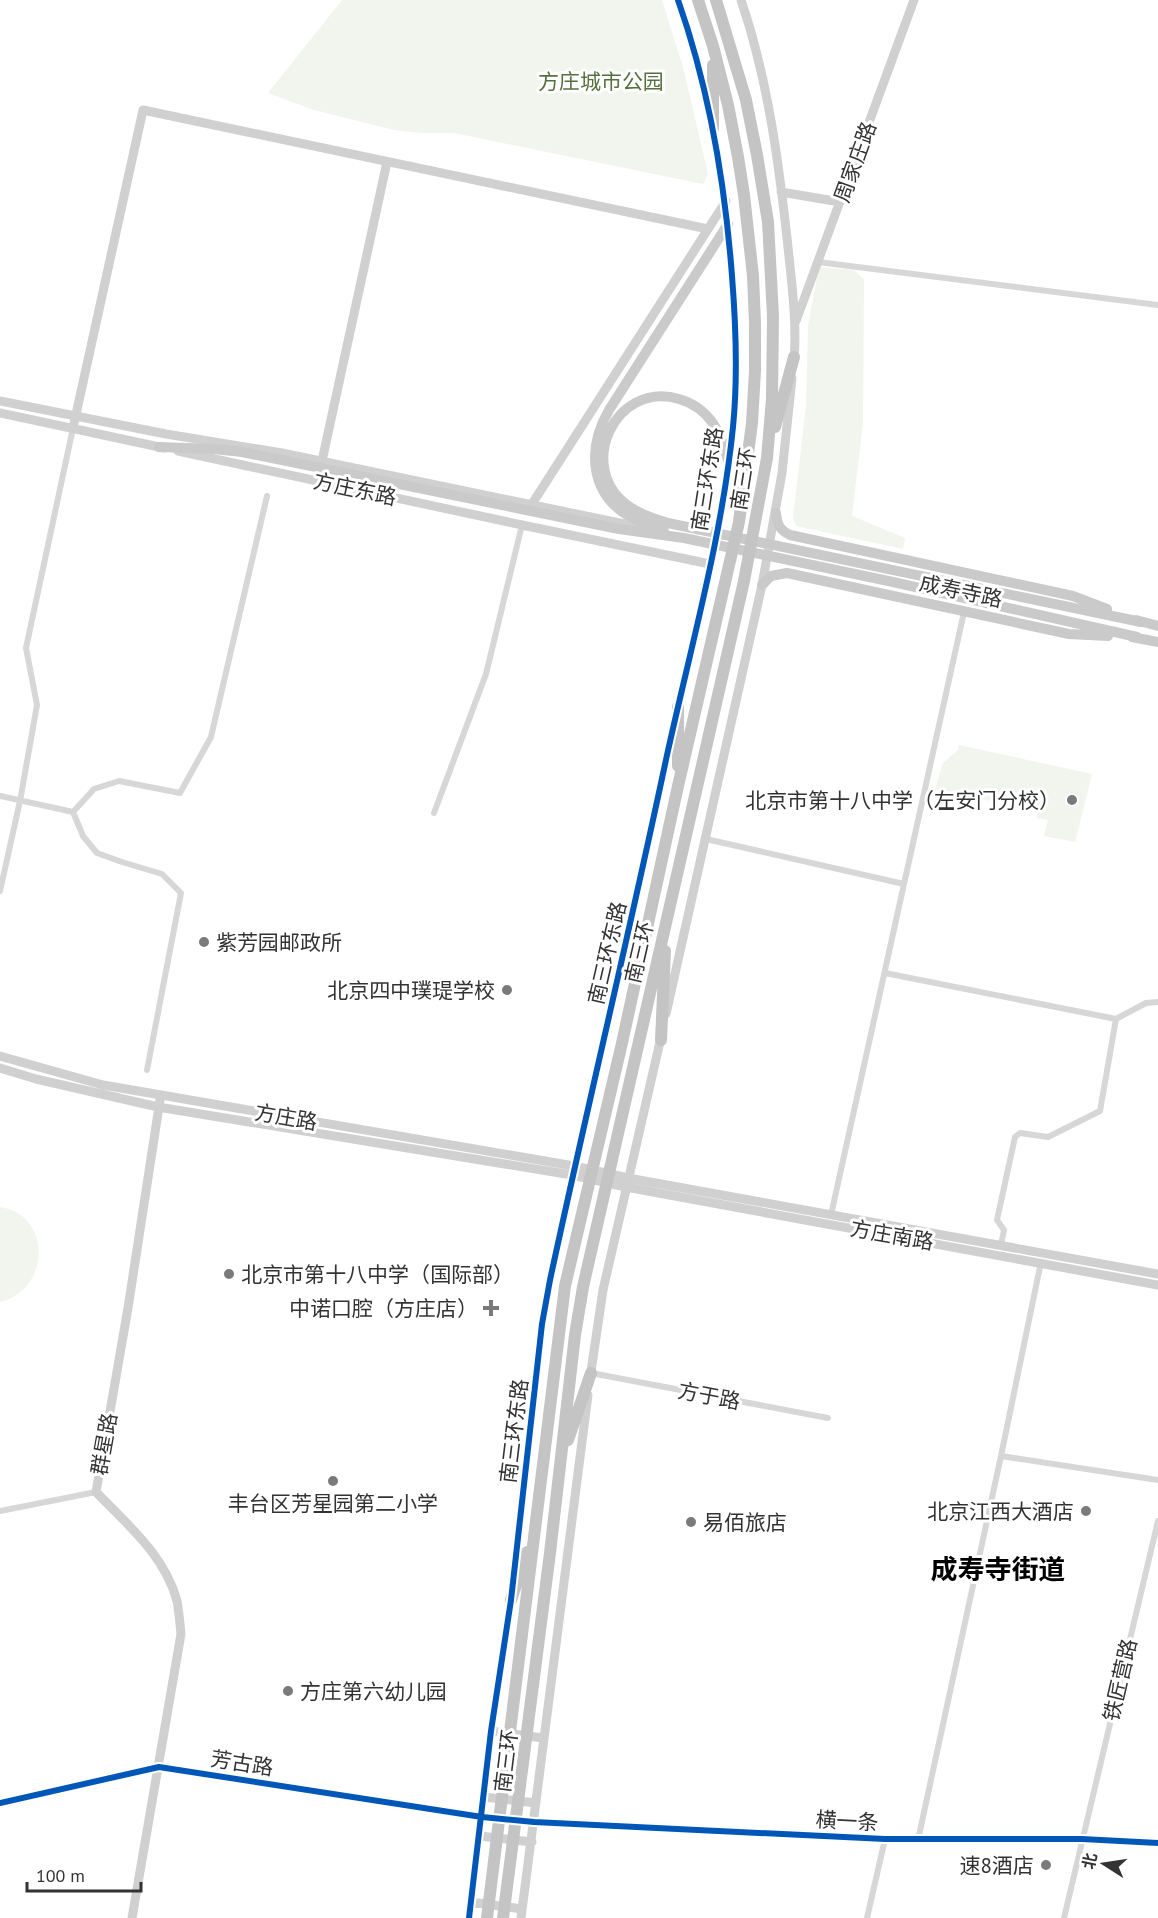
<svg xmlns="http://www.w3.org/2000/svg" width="1158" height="1918" font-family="'PT Sans','Noto Sans SC',sans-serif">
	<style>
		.green { fill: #f1f5ed }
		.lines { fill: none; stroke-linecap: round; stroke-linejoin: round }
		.street { stroke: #d7d7d7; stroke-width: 6 }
		.secondary { stroke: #d0d0d0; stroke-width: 9 }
		.primary { stroke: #cacaca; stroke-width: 10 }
		.highway { stroke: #c4c4c4; stroke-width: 12 }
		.cycleway-casing { stroke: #fff; stroke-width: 10 }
		.cycleway { stroke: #0057b8; stroke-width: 6 }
		.poi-dot { fill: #7a7a7a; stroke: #fff; stroke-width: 2 }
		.labels { text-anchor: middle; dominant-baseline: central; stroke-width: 6; stroke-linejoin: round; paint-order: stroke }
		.park-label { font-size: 21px; fill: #56703f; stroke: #fff }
		.street-label { font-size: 21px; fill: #333; stroke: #fff }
		.poi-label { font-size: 21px; fill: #333; stroke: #fff; text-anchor: end }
		.district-label { font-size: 27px; font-weight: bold; fill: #000; stroke: #fff }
	</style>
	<rect width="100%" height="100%" fill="#fff"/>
	<path class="green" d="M342 0H662L683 67 708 174 703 184 454 133H421L394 130 314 110 268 93Z
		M819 267 854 270 864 279 863 422 852 516 905 538 903 549 796 526 793 518 806 406 808 326Z
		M959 745 1092 774 1075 842 1044 836 1048 820 1037 818V811L935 789 943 763 958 750Z
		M0 1207C53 1215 50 1291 0 1302Z"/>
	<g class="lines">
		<path class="street" d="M818 262 1158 305
			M0 796 73 812 83 836 97 853 122 862 162 874 181 893 147 1070
			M73 812 94 789 119 781 180 793 211 737 267 496
			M434 813 486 674 522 525
			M706 839 904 884
			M0 891 20 801 37 705 26 648 73 428
			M885 973 1116 1019 1146 1003 1158 1002
			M831 1215 964 612
			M1001 1245 1004 1230 997 1220 1015 1137 1020 1133 1048 1137 1100 1111 1116 1019
			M591 1373 828 1418
			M1001 1456 1158 1480
			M0 1511 96 1492
			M918 1840 1001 1456 1041 1262
			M867 1918 885 1839
			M1064 1918 1158 1521"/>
		<path class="secondary" d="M741 0C768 79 779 164 788 247 792 285 797 323 794 361
			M781 192 840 202
			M796 321 914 0
			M0 401 166 434 282 453 644 528
			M0 413 164 448
			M73 428 143 110 708 229
			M178 451 522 525 710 564
			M322 461 387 162
			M532 504 726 201
			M666 1014 762 585 782 473 792 378
			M0 1056 103 1085 574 1166 628 1178 1158 1274
			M0 1068 36 1079 158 1107 572 1175 626 1187 1158 1285
			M590 1378 603 1290 662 1033
			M491 1731 543 1738
			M484 1797 536 1803
			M0 1803 159 1767 482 1817 534 1822 885 1839H1082L1158 1843
			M480 1836 532 1842
			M471 1902 522 1909
			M132 1918 181 1634C180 1624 179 1612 177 1601 165 1556 128 1525 96 1492L128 1308 160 1100
			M469 1918 491 1731 511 1600 542 1324 550 1280C588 1104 630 930 667 755 691 646 722 537 733 427 738 377 736 326 732 276 725 183 709 88 678 0
			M521 1918 588 1395"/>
		<path class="primary" d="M159 447 214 449 242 452 619 529 684 538 893 582 1137 637
			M728 460C724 447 720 433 712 422 704 411 693 403 679 399 614 380 574 470 630 507 641 515 655 519 668 523L1141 622
			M776 513C777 525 780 530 790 535L1073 596 1107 609
			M664 531C653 526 640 523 630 517 589 493 587 448 609 410L728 224
			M762 585 771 576 787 573 1069 634 1108 636
			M1136 620 1158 626
			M1132 637 1158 642"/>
		<path class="highway" d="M713 129V65
			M775 427 794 357
			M678 707V766
			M661 1040 665 951
			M568 1440 591 1373
			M511 1600 527 1552
			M487 1918 565 1286 622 1043 678 786 739 522 752 423 755 371V323L753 276 744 195 738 157 728 105 713 46 698 0
			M503 1918 550 1553 575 1335 583 1287 744 581 767 458 772 399 773 316 768 222 757 155 746 100 716 0"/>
		<g class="cycleway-casing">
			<path id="cycleway" d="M0 1803 159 1767 482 1817 534 1822 885 1839H1082L1158 1843
				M469 1918 491 1731 511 1600 542 1324 550 1280C588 1104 630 930 667 755 691 646 722 537 733 427 738 377 736 326 732 276 725 183 709 88 678 0"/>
		</g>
		<use href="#cycleway" class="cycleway"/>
	</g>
	<g class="poi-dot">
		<circle cx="1072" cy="800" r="6"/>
		<circle cx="204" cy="942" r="6"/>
		<circle cx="507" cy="990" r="6"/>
		<circle cx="229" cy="1274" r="6"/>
		<path d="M488 1299h6v6h6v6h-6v6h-6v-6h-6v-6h6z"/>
		<circle cx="333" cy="1481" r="6"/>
		<circle cx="1086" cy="1511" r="6"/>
		<circle cx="691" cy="1522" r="6"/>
		<circle cx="288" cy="1691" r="6"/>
		<circle cx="1046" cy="1865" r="6"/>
	</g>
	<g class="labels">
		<g class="park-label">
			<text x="601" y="81">方庄城市公园</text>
		</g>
		<g class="street-label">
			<text transform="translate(855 162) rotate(-70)">周家庄路</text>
			<text transform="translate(707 479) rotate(-81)">南三环东路</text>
			<text transform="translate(743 479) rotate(-81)">南三环</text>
			<text transform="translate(355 489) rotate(12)">方庄东路</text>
			<text transform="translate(961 591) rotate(12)">成寿寺路</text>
			<text transform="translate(639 952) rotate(-77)">南三环</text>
			<text transform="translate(607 953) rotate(-77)">南三环东路</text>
			<text transform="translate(286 1117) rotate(10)">方庄路</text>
			<text transform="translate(892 1235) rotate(10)">方庄南路</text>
			<text transform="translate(709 1396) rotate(11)">方于路</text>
			<text transform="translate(514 1431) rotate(-83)">南三环东路</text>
			<text transform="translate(104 1444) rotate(-80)">群星路</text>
			<text transform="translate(1120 1680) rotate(-77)">铁匠营路</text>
			<text transform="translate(506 1761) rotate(-83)">南三环</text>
			<text transform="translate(242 1763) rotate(9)">芳古路</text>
			<text transform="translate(847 1821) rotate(3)">横一条</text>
		</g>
		<g class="poi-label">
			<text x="1060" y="800">北京市第十八中学（左安门分校）</text>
			<text x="216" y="942" text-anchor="start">紫芳园邮政所</text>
			<text x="495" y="990">北京四中璞瑅学校</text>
			<text x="241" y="1274" text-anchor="start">北京市第十八中学（国际部）</text>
			<text x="478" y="1308">中诺口腔（方庄店）</text>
			<text x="333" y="1503" text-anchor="middle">丰台区芳星园第二小学</text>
			<text x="1074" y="1511">北京江西大酒店</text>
			<text x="703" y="1522" text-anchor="start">易佰旅店</text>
			<text x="300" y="1691" text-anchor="start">方庄第六幼儿园</text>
			<text x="1034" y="1865">速8酒店</text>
		</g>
		<g class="district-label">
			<text x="998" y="1569">成寿寺街道</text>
		</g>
	</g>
	<g transform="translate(1104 1864) rotate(282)" stroke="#ffffff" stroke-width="4.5" paint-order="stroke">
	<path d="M0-4.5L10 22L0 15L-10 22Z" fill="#333333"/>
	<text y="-9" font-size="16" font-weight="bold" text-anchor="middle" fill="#333333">北</text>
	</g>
	<path d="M27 1882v9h114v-9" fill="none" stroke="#333333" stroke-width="3"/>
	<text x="36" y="1882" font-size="18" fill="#333333" stroke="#ffffff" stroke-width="4.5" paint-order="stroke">100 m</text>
</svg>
